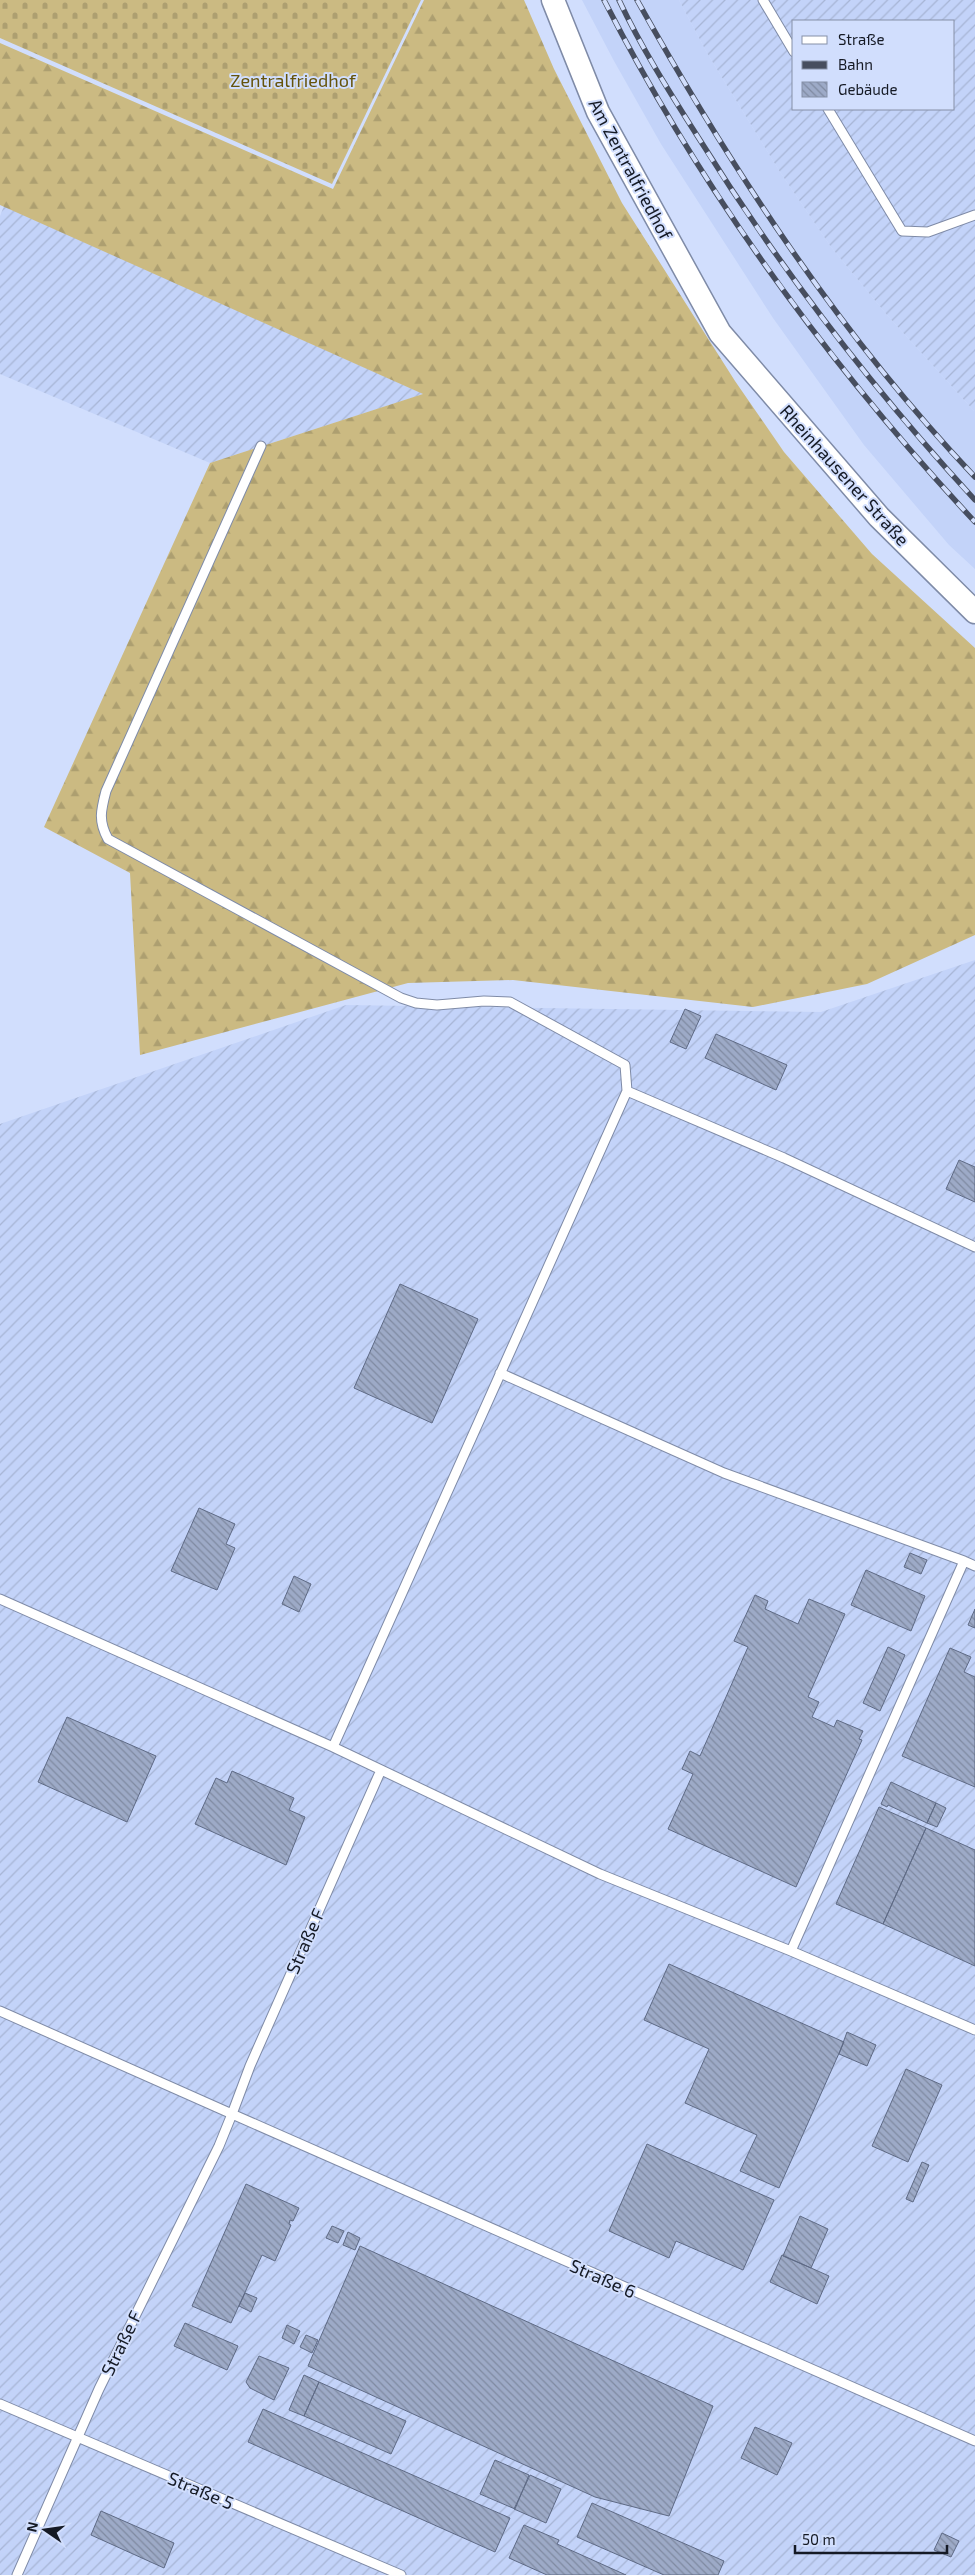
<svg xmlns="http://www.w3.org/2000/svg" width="975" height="2575" font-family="'Exo 2',sans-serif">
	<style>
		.built { fill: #c3d3f9 }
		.industrial { fill: url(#industrial-furrows); fill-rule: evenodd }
		.forest { fill: url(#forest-firs) }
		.cemetery { fill: url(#cemetery-stones) }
		.building { fill: url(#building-back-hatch); stroke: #5e6a85 }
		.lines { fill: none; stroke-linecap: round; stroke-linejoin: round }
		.service-casing { stroke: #7f8ba7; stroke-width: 11 }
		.tertiary-casing { stroke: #7f8ba7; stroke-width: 25 }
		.service { stroke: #fff; stroke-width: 9 }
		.tertiary { stroke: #fff; stroke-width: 22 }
		.rail-casing { stroke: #474e5f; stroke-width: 5.5 }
		.rail { stroke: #d1defd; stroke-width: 4; stroke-dasharray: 11; stroke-linecap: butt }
		.labels { text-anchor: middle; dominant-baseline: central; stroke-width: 4; stroke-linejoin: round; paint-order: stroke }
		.park-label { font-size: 18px; fill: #65530b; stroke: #d1defd }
		.street-label { font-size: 18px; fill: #151a25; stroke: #d1defd }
	</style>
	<defs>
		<pattern id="industrial-furrows" width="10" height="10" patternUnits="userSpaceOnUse" patternTransform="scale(1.25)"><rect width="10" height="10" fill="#c3d3f9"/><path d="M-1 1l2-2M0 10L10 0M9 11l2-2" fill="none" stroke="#a7b5d5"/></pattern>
		<pattern id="forest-firs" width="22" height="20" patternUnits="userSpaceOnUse" patternTransform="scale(1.25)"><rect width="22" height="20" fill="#cbba82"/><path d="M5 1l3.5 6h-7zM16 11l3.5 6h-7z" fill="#ad9f70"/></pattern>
		<pattern id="cemetery-stones" width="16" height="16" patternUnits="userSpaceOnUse" patternTransform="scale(1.25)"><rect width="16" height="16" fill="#cbba82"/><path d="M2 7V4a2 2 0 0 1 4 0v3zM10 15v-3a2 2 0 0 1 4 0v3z" fill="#ad9f70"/></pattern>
		<pattern id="building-back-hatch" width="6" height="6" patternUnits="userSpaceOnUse" patternTransform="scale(1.25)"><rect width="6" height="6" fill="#9daac7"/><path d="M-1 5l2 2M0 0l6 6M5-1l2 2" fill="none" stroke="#7f8aa1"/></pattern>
	</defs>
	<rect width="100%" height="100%" fill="#d1defd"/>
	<path class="built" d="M582 0H679L707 53 780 172 831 247 887 315 975 412V569L949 545 864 445 773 318 661 144 614 61Z"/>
	<path class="industrial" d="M679 0H975V412L887 315 831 247 780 172 707 53ZM794 21H954V109H794Z
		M4 206 424 394 210 463 0 374V216Z
		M975 960V2575H0V1124L346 1005 821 1012Z"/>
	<path class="forest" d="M424 0H524L554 69 622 203 735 381 784 452 872 554 975 648V935L867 984 753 1007 513 980 408 983 140 1055 130 873 44 827 210 463 423 394 0 205V43L333 189Z"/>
	<path class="cemetery" d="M0 0H421L332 184 0 38Z"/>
	<path class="building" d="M685 1009 701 1016 686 1049 670 1042Z
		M716 1034 787 1065 776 1090 705 1058Z
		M959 1160 975 1167V1202L946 1189Z
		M400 1284 478 1319 432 1423 354 1388Z
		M199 1508 235 1524 226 1544 235 1548 217 1590 171 1571Z
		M910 1553 927 1560 921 1574 904 1567Z
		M866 1570 925 1596 911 1631 851 1605Z
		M294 1576 311 1584 299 1612 282 1604Z
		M755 1595 768 1601 765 1609 798 1624 809 1599 845 1614 808 1697 819 1702 812 1717 834 1727 837 1720 863 1731 859 1739 862 1740 796 1887 668 1829 693 1774 682 1769 690 1751 700 1756 748 1647 734 1641Z
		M975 1609V1628L968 1625Z
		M888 1647 905 1655 880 1711 863 1703Z
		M950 1648 971 1657 964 1672 975 1677V1787L902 1756Z
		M67 1717 156 1756 127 1822 38 1782Z
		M232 1771 294 1798 289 1810 305 1817 286 1865 195 1824 216 1778 227 1783Z
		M891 1782 936 1803 927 1823 888 1805 887 1807 881 1804Z
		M936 1803 946 1808 937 1827 927 1823Z
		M879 1807 926 1828 883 1924 836 1904Z
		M926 1828 975 1850V1966L883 1924Z
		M669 1964 844 2042 779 2188 740 2171 757 2135 685 2103 709 2049 644 2020Z
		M847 2032 876 2045 867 2066 839 2054Z
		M906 2069 942 2085 908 2162 872 2146Z
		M647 2144 774 2200 743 2270 676 2241 669 2258 609 2231Z
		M922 2162 929 2165 913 2202 906 2199Z
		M246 2184 299 2208 293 2221 290 2220 289 2224 291 2225 275 2261 262 2255 231 2323 192 2306Z
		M800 2216 828 2229 811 2268 783 2256Z
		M332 2226 344 2231 338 2243 326 2238Z
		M348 2232 360 2238 355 2250 343 2245Z
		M360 2246 713 2406 669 2516 595 2497 308 2366Z
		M782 2255 829 2276 817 2304 770 2282Z
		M245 2293 257 2298 251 2312 239 2306Z
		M185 2323 238 2346 227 2370 174 2346Z
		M287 2325 300 2331 294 2344 282 2338Z
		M306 2335 318 2340 312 2353 300 2347Z
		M259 2356 289 2368 274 2400 250 2388 246 2382Z
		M304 2375 319 2382 304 2416 289 2410Z
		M319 2382 406 2421 391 2454 304 2416Z
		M263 2409 510 2518 495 2552 248 2442Z
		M755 2427 792 2443 777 2475 741 2458Z
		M495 2460 529 2475 515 2509 480 2494Z
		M530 2475 561 2489 546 2523 514 2509Z
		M592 2503 724 2561 718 2575H664L577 2537Z
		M101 2511 174 2543 164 2568 91 2535Z
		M524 2525 559 2540 557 2544 626 2575H547L509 2558Z
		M942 2533 959 2541 951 2557 934 2550Z"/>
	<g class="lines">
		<g class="service-casing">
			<path id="service" d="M763 0 794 52
				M828 109 902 231 928 232 975 215
				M261 446 106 791C101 810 98 821 108 839L401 998 416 1003 437 1005 484 1001 510 1002 625 1065 627 1091 784 1158 975 1247
				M627 1091 333 1747 600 1874 791 1951 975 2030
				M500 1373 724 1473 964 1561
				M0 1599 333 1747
				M381 1770 250 2066 232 2114 975 2441
				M791 1951 964 1561 975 1566
				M0 2011 232 2114 219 2146 99 2389 17 2575
				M0 2404 401 2575"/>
		</g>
		<g class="tertiary-casing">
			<path id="tertiary" d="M553 0 598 112 720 333 879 517 975 612"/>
		</g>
		<use href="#service" class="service"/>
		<use href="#tertiary" class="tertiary"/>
		<g class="rail-casing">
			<path id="rail" d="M604 0C701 190 830 366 975 522
				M619 0C641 47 670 93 698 137 779 267 871 387 975 500
				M637 0C732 170 840 335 975 477"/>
		</g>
		<use href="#rail" class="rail"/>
	</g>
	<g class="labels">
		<g class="park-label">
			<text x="293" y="80">Zentralfriedhof</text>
		</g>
		<g class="street-label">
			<text transform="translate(631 169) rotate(62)">Am Zentralfriedhof</text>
			<text transform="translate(845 475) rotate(48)">Rheinhausener Straße</text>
			<text transform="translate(305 1941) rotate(-66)">Straße F</text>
			<text transform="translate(603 2278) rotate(24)">Straße 6</text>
			<text transform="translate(121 2343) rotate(-64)">Straße F</text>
			<text transform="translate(201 2490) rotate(23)">Straße 5</text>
		</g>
	</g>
	<rect x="792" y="20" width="162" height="90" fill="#d1defd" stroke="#8690a7"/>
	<rect x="802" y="36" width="25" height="8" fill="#ffffff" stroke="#8690a7"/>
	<text x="838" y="45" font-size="15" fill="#151a25">Straße</text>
	<rect x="802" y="61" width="25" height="8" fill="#474e5f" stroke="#8690a7"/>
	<text x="838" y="70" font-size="15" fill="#151a25">Bahn</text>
	<rect x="802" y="82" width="25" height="15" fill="url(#building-back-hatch)" stroke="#8690a7"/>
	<text x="838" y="95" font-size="15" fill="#151a25">Gebäude</text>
	<g transform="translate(45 2530) rotate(283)" stroke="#d1defd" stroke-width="4" paint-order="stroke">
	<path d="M0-4L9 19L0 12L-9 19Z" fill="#151a25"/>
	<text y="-8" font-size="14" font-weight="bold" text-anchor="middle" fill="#151a25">N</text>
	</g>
	<path d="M795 2545v8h152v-8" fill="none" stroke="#151a25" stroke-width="2.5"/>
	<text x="802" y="2545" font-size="15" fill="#151a25" stroke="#d1defd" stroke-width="4" paint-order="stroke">50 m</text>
</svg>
